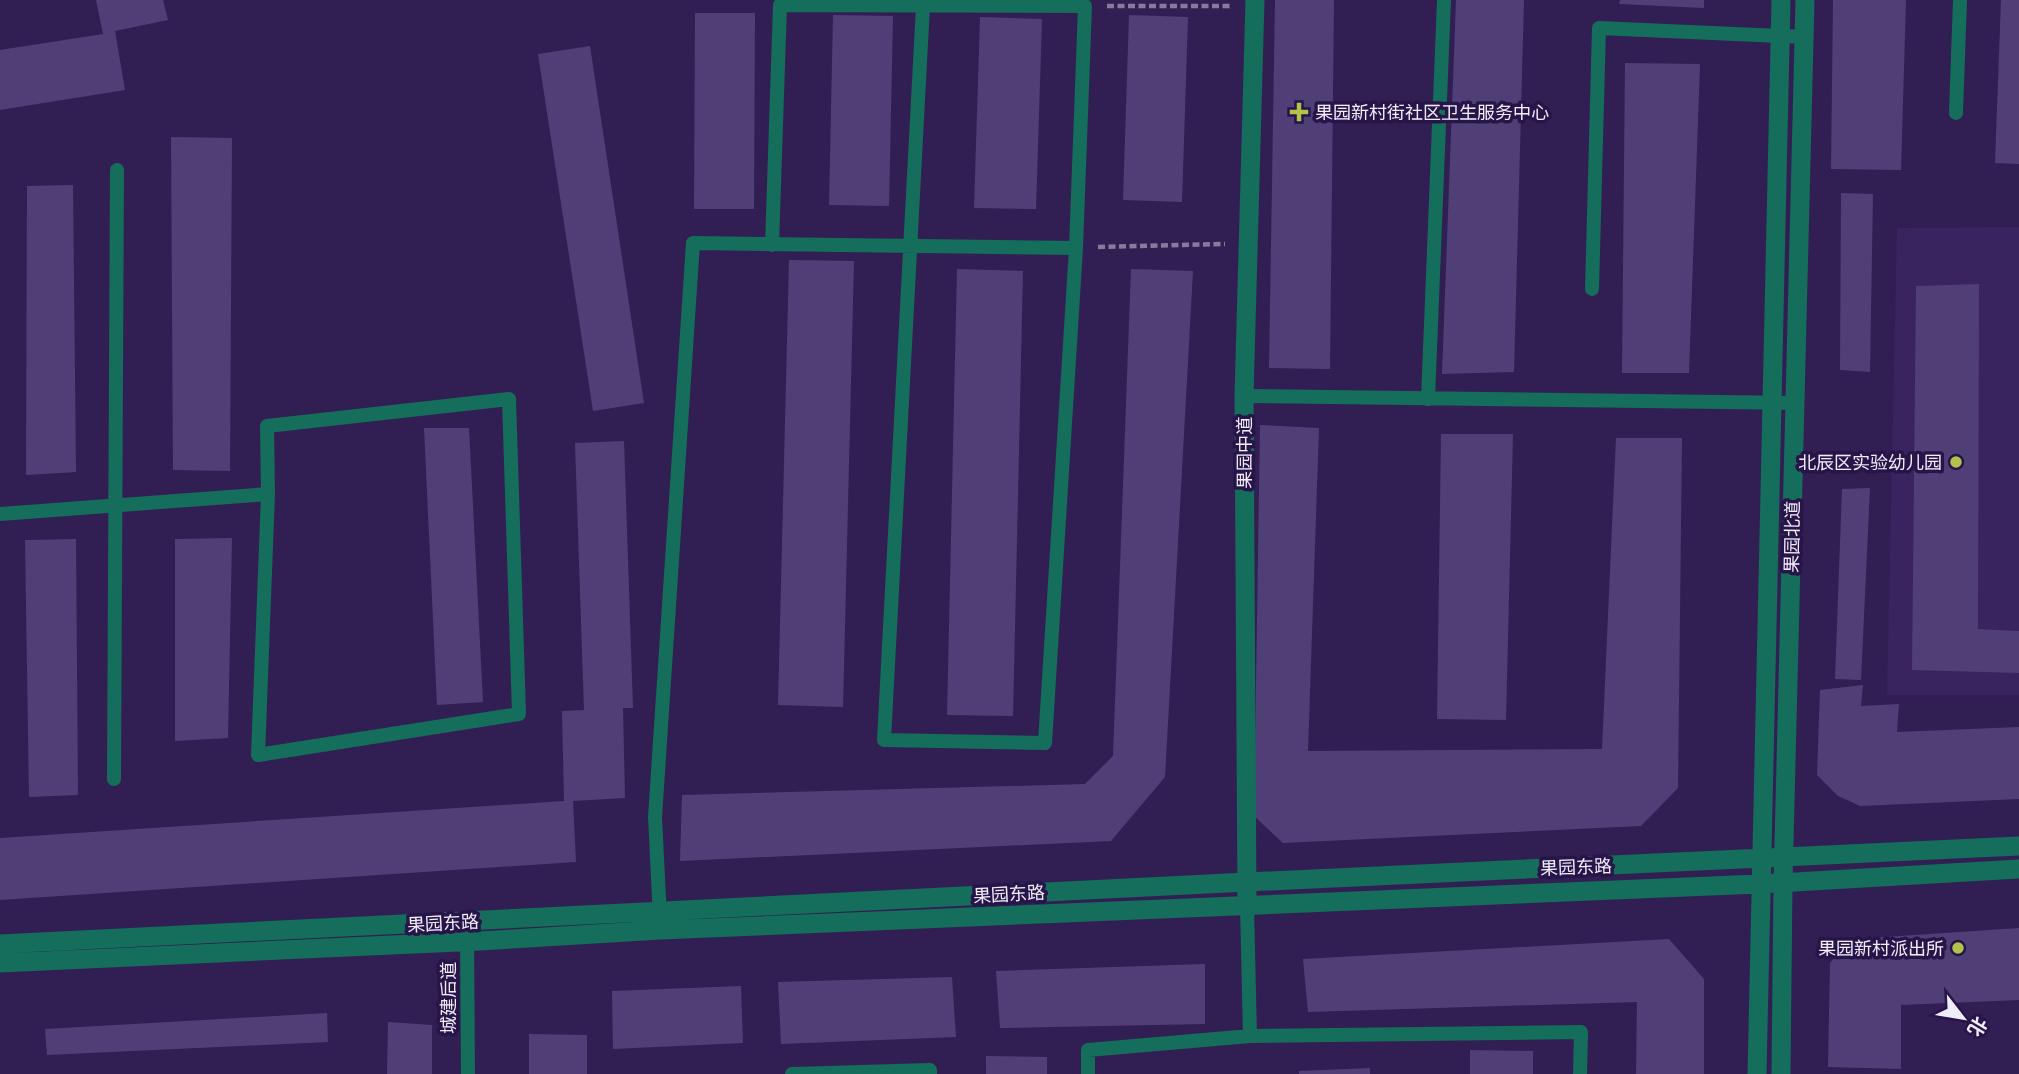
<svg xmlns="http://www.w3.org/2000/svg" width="2019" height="1074" font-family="Roboto,'Noto Sans SC',sans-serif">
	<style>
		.built { fill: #392460 }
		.building { fill: #503f77 }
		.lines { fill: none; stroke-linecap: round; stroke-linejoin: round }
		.path { stroke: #867a9d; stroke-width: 4.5; stroke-dasharray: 7 3.5; stroke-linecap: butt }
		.service { stroke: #156d5c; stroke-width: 14 }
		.minor { stroke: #156d5c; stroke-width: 19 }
		.tertiary { stroke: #156d5c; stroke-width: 19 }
		.poi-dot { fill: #b3c24b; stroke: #271448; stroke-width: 2.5 }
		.labels { text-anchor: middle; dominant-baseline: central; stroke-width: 7; stroke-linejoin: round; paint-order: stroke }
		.poi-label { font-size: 18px; fill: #f0edfa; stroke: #271448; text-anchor: end }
		.street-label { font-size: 18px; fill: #f0edfa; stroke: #271448 }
	</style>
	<rect width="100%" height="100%" fill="#311f53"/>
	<path class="built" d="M2019 227V695H1887L1897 228Z"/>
	<path class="building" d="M96 0H163L168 20 115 31 125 90 0 110V50L103 34Z
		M1275 0H1334L1330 369 1269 368Z
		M1456 0H1524L1514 372 1442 374Z
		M1620 0H1704V8L1619 4Z
		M1833 0H1906L1901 170 1831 169Z
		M2001 0H2019V164L1995 163Z
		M695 13H755L754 209H694Z
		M833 15 893 16 889 206 829 205Z
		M1129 15 1188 17 1182 202 1123 200Z
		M980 17 1042 19 1036 209 974 208Z
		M590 46 644 403 593 411 538 54Z
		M1625 63 1700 64 1689 373H1622Z
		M171 137 232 138 230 471 173 470Z
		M73 185 76 472 26 475 27 186Z
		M1841 193 1873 194 1870 372 1840 370Z
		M789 260 854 261 843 707 778 705Z
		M957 269 1023 271 1013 716 947 715Z
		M1131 269 1193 271 1165 777 1111 841 680 861 682 795 1085 784 1113 756Z
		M1979 284 1978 629 2019 631V673L1912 670 1916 286Z
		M1260 425 1319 428 1308 751 1602 749 1616 438H1682L1678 788 1641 826 1283 843 1254 816Z
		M424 428H469L483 702 437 705Z
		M1441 434H1513L1506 720 1437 719Z
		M624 441 633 708H623L625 798 573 801 576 862 0 900V838L564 801 562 711 584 710 575 443Z
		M1870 488 1861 680 1835 679 1842 489Z
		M232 538 228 738 175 741V539Z
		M76 539 78 795 29 797 25 540Z
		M1863 685 1861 706 1899 704 1897 732 2019 727V799L1860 806 1838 796 1817 775 1820 690Z
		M2019 928V1000L1901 1005V1069L1828 1067 1830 963 1842 949 1870 938Z
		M1669 939 1704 979V1074H1636L1637 1002 1308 1012 1303 959Z
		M1205 964V1024L1000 1028 996 971Z
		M952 977 956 1037 781 1044 778 982Z
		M741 986 743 1043 613 1049 612 991Z
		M327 1013 328 1042 47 1055 45 1029Z
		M388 1022 432 1025V1074H387Z
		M529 1034 587 1035V1074H529Z
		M1470 1050 1533 1051V1074H1470Z
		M986 1056 1047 1057V1074H986Z
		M1370 1068V1074H1299V1071Z"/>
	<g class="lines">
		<path class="path" d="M1107 6H1231
			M1098 247 1225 244"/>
		<path class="service" d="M1956 113 1960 0
			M772 245 780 5 1085 6 1076 248 1045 743 884 740 923 6
			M1592 289 1599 28 1804 37
			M1244 396 1795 403
			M509 399 519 714 258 755 268 494 267 426Z
			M1428 399 1444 0
			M0 514 268 494
			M114 779 117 170
			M1247 906 1250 1036
			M660 918 655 817 693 243 1076 248
			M467 934 468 1074
			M792 1074 930 1070V1074
			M1088 1074V1050L1250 1036 1581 1032 1580 1074"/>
		<path class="minor" d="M1247 906 1244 396 1255 0"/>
		<path class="tertiary" d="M0 944 1247 882 2019 846
			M0 963 480 941 660 930 1759 884 2019 869
			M1757 1074 1781 0
			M1781 1074 1783 883 1805 0"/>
	</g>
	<g class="poi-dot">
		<path d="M1295.5 101.5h7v7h7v7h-7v7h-7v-7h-7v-7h7z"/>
		<circle cx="1956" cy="462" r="7"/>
		<circle cx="1958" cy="948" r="7"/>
	</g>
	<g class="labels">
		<g class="poi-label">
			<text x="1315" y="112" text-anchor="start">果园新村街社区卫生服务中心</text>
			<text x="1942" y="462">北辰区实验幼儿园</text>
			<text x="1944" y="948">果园新村派出所</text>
		</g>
		<g class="street-label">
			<text transform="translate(1244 453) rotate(-90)">果园中道</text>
			<text transform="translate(1792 537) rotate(-89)">果园北道</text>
			<text transform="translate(1576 867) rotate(-2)">果园东路</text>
			<text transform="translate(1009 894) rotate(-3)">果园东路</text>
			<text transform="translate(443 923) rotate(-3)">果园东路</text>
			<text transform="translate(448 998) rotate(-90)">城建后道</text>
		</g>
	</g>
	<g transform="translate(1963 1018) rotate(121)" stroke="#271448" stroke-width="5" paint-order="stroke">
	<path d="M0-5L12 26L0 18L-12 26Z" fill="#f0edfa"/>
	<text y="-10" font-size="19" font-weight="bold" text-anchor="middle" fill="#f0edfa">北</text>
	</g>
</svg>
